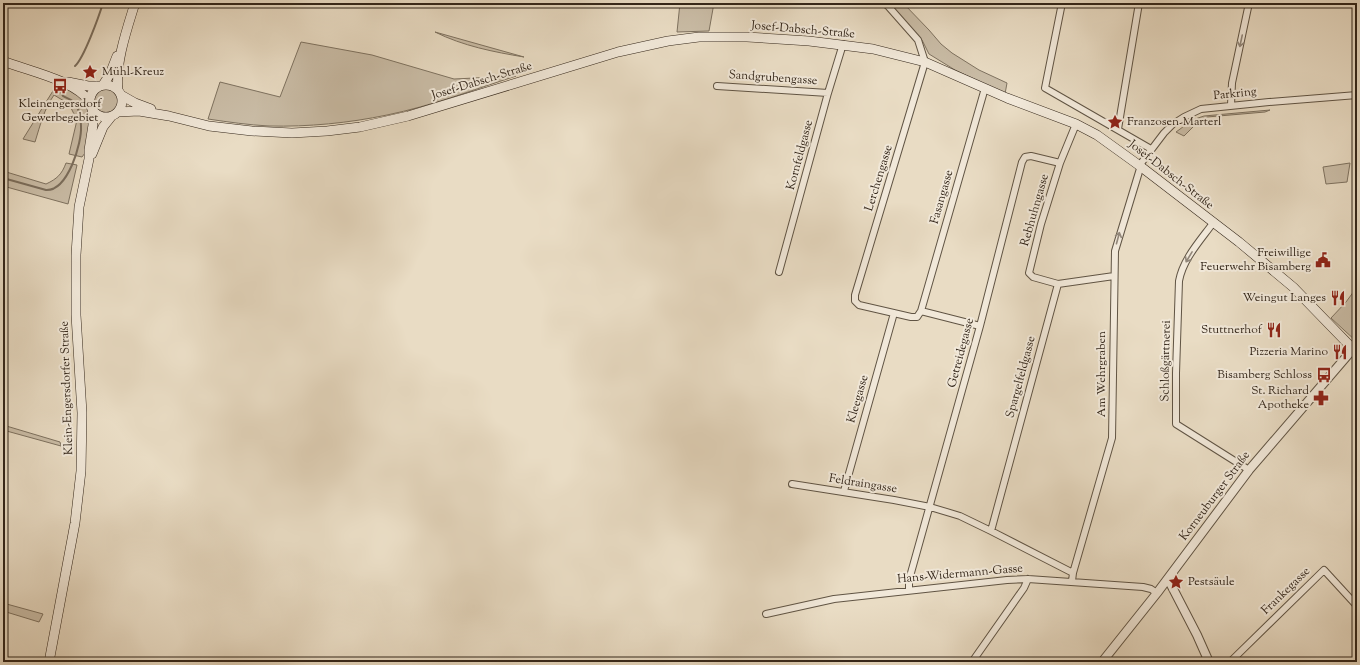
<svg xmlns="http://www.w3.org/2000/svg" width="1360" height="665" font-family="'Sorts Mill Goudy',serif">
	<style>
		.green { fill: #cabda7; stroke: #7e7260 }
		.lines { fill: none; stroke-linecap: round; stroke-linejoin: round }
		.stream { stroke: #7b6e5d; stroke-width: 2 }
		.minor-casing { stroke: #605444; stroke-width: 8 }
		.tertiary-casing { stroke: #605444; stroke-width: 10 }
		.secondary-casing { stroke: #33261a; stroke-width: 10 }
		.minor { stroke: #f1e8d9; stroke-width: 6 }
		.tertiary { stroke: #f1e8d9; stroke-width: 8 }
		.secondary { stroke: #f1e8d9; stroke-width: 9 }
		.oneway { stroke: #92877a }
		.labels { text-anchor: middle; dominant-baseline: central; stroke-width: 4; stroke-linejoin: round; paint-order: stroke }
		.street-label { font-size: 12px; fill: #33261a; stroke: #f1e8d9 }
		.poi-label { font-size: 12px; fill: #33261a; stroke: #f1e8d9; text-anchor: end }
	</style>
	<rect width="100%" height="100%" fill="#e9dcc4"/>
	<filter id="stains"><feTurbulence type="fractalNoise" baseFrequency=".005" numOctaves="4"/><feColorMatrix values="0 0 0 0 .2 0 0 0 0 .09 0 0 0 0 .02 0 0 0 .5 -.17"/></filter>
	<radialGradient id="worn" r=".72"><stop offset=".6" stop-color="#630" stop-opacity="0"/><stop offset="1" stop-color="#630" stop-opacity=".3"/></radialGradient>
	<path class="green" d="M680 3H714L709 31 677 32Z
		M889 3H903L929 30 941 44 952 53 979 70 1007 83 1005 94 955 70 929 54 922 40Z
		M435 32 524 57C494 52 463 46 435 32Z
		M301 42 372 55 454 79 516 76C473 90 431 106 387 115 349 123 308 127 269 126 249 125 228 122 208 119L220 82 280 97Z
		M56 86C99 93 90 121 85 153L82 157 69 154 77 120 69 104 54 95C44 109 40 126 35 142L23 139Z
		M94 101a12 12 0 1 1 24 0a12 12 0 1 1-24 0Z
		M1270 110 1265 112 1207 117 1195 125 1192 120 1204 116Z
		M1191 121 1194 126 1184 136 1176 132Z
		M66 163 77 165 68 204 3 186V171L46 184C57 179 62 174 66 163Z
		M1350 163 1347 182 1326 184 1323 167Z
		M1357 287V342L1331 318 1346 302Z
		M3 425 60 442 61 446 3 430Z
		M3 603 43 614 39 622 3 611Z"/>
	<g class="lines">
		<path class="stream" d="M75 66C84 58 99 16 103 3
			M3 178 46 190C68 191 82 143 81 126 81 118 79 108 74 102 71 99 66 98 63 96L60 89"/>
		<g class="minor-casing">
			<path id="minor" d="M884 3 888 6 918 40 925 62 855 295V301L859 305 911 317H917L921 311 980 326
				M1062 3 1045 88 1151 149
				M717 86 828 93
				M1231 105 1232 83 1249 3
				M1076 124 1060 163 1041 224 1029 273 1033 277 1058 284 1114 276
				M1118 129 1139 3
				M1213 223C1200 241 1183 259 1179 281L1176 373V424L1249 470
				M779 272 828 93 843 44
				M921 311 985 88
				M792 484 894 500 930 507 960 516 991 531 1073 573
				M844 491 894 313
				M991 531 1058 284
				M1072 581 1073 573 1112 438 1115 251 1142 162 1164 133 1173 124 1184 117 1201 109 1269 102 1357 95
				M909 590V580L980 326 1022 162 1025 157 1031 156 1060 163
				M766 614 834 599 1007 580 1028 579 1143 587 1151 589 1157 593
				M972 662 1024 588 1028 579
				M1230 662 1324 570 1357 606"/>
		</g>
		<g class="tertiary-casing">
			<path id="tertiary" d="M1168 579 1197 635 1209 662
				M1102 662 1157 593 1249 470 1353 349"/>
		</g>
		<g class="secondary-casing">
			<path id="secondary" d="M3 61C28 71 75 80 90 102
				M68 82 88 86H99
				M90 101a16 16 0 1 1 32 0a16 16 0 1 1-32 0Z
				M103 85 110 74 117 56
				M118 90C115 63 127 29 135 3
				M121 95 135 103 151 109
				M118 112 139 111 169 116 209 126 252 131 292 133 327 131 360 127 408 116 618 52 668 41 699 37H747L809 41 873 49 925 62 1007 98 1076 124 1097 135 1140 166 1239 242 1293 287 1357 353
				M92 154 103 127 111 117
				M49 662 75 523 81 471 82 413 76 315V255L79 207 89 159V150L93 125 92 107"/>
		</g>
		<use href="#minor" class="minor"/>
		<use href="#tertiary" class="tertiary"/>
		<use href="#secondary" class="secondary"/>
	</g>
	<defs><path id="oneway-shaft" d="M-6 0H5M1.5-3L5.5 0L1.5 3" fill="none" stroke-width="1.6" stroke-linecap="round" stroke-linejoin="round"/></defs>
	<g class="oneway">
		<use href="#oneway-shaft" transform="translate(1241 41) rotate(102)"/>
		<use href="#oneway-shaft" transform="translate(1118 238) rotate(-75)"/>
		<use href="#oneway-shaft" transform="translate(1189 257) rotate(121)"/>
	</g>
	<defs>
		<g id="sight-bare" transform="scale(1.2)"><path d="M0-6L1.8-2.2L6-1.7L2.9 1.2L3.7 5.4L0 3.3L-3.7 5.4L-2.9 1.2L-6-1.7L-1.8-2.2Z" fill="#8f2418" stroke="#f1e8d9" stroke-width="2.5" paint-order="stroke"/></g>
		<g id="bus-bare" transform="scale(1.2)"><path d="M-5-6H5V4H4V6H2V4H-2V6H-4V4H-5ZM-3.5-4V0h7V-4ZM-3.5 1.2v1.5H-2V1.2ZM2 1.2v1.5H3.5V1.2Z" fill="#8f2418" stroke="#f1e8d9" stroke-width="2.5" paint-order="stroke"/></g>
		<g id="civic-bare" transform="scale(1.2)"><path d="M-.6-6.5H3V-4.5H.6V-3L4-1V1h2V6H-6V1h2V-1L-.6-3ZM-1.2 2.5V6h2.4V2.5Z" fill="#8f2418" stroke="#f1e8d9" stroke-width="2.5" paint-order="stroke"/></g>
		<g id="restaurant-bare" transform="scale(1.2)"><path d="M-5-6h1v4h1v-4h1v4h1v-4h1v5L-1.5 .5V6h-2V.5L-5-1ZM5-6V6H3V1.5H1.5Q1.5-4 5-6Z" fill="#8f2418" stroke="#f1e8d9" stroke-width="2.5" paint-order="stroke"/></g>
		<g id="pharmacy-bare" transform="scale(1.2)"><path d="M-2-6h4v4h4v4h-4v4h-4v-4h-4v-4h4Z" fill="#8f2418" stroke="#f1e8d9" stroke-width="2.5" paint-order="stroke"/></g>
	</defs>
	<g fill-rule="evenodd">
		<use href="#sight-bare" x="90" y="72"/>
		<use href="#bus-bare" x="60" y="86"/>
		<use href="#sight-bare" x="1115" y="122"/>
		<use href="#civic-bare" x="1323" y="260"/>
		<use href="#restaurant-bare" x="1338" y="298"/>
		<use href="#restaurant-bare" x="1274" y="330"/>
		<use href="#restaurant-bare" x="1340" y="352"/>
		<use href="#bus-bare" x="1324" y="375"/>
		<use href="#pharmacy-bare" x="1321" y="398"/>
		<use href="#sight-bare" x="1176" y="582"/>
	</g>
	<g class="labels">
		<g class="street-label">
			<text transform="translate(803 30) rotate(5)">Josef-Dabsch-Straße</text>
			<text transform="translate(773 78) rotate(4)">Sandgrubengasse</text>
			<text transform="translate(482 81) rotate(-17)">Josef-Dabsch-Straße</text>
			<text transform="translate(1235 94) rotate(-6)">Parkring</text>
			<text transform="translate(800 155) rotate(-75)">Kornfeldgasse</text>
			<text transform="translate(1171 175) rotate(38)">Josef-Dabsch-Straße</text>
			<text transform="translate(879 178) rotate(-73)">Lerchengasse</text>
			<text transform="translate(942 197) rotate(-74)">Fasangasse</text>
			<text transform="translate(1035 210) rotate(-74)">Rebhuhngasse</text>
			<text transform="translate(961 353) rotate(-75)">Getreidegasse</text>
			<text transform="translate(1166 361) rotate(-89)">Schloßgärtnerei</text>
			<text transform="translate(1102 374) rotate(-90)">Am Wehrgraben</text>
			<text transform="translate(1021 377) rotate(-75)">Spargelfeldgasse</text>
			<text transform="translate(67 388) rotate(-92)">Klein-Engersdorfer Straße</text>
			<text transform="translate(858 399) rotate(-74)">Kleegasse</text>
			<text transform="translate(863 484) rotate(9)">Feldraingasse</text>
			<text transform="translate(1215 496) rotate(-53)">Korneuburger Straße</text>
			<text transform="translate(960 574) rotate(-5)">Hans-Widermann-Gasse</text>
			<text transform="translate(1286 591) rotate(-44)">Frankegasse</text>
		</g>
		<g class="poi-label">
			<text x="102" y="72" text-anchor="start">Mühl-Kreuz</text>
			<text x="60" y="104" text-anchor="middle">Kleinengersdorf<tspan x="60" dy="14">Gewerbegebiet</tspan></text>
			<text x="1127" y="122" text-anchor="start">Franzosen-Marterl</text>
			<text x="1311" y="253">Freiwillige<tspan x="1311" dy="14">Feuerwehr Bisamberg</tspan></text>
			<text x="1326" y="298">Weingut Langes</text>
			<text x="1262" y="330">Stuttnerhof</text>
			<text x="1328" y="352">Pizzeria Marino</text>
			<text x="1312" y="375">Bisamberg Schloss</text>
			<text x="1309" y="391">St. Richard<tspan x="1309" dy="14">Apotheke</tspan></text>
			<text x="1188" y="582" text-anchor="start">Pestsäule</text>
		</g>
	</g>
	<rect width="1360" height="665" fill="none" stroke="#e9dcc4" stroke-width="16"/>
	<rect x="4" y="4" width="1352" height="657" fill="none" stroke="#33261a" stroke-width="2"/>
	<rect x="8" y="8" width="1344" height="649" fill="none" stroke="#33261a"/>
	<rect width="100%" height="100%" filter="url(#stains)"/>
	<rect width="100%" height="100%" fill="url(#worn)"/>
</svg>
